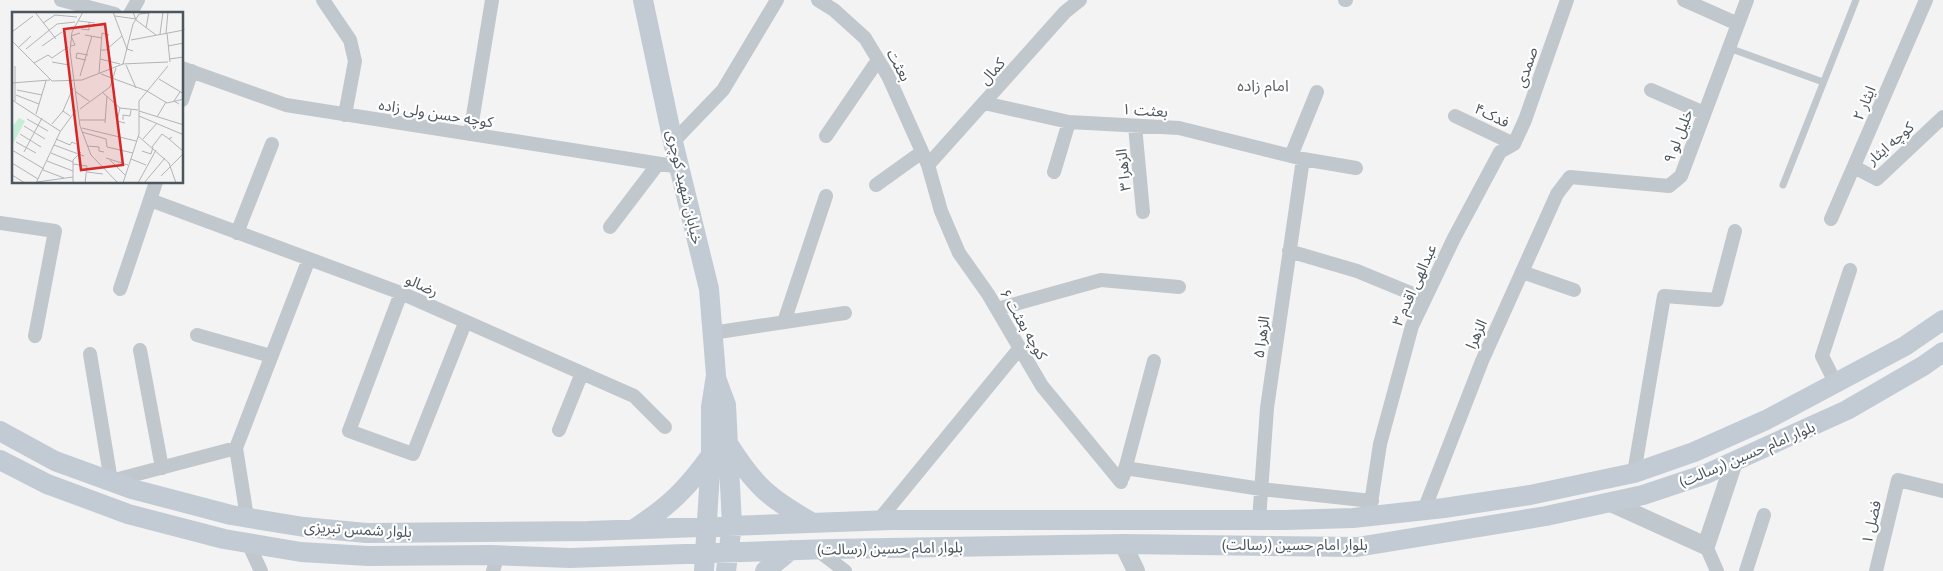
<svg xmlns="http://www.w3.org/2000/svg" width="1943" height="571" font-family="'Archivo Narrow','Noto Sans Arabic',sans-serif">
	<style>
		.lines { fill: none; stroke-linecap: round; stroke-linejoin: round }
		.service { stroke: #c0c7cd; stroke-width: 7 }
		.minor { stroke: #c0c7cd; stroke-width: 14 }
		.tertiary { stroke: #c0c7cd; stroke-width: 18 }
		.secondary { stroke: #c2cbd4; stroke-width: 20 }
		.labels { text-anchor: middle; dominant-baseline: central; stroke-width: 4.5; stroke-linejoin: round; paint-order: stroke }
		.street-label { font-size: 15px; fill: #4c565e; stroke: #fff }
		.neighbourhood-label { font-size: 16px; fill: #5f6367; stroke: #fff }
		.inset-road { fill: none; stroke: #b1b4b7; stroke-width: 1 }
		.view { fill: #d62828; fill-opacity: 0.15; stroke: #d62828; stroke-width: 2.5 }
		.inset-edge { fill: none; stroke: #4c565e; stroke-width: 2.5 }
	</style>
	<rect width="100%" height="100%" fill="#f4f3f3"/>
	<g class="lines">
		<path class="service" d="M1729 48 1823 82
			M1783 185 1856 0"/>
		<path class="minor" d="M61 0 115 14
			M323 0 350 40 355 61 345 115
			M818 0 834 10 865 38 888 76 928 165 941 211 959 253 988 294 1042 386 1121 482
			M1345 0H1346
			M1684 0 1738 24
			M130 14 138 0
			M182 68 286 105 680 167
			M1651 90 1704 113
			M182 100 192 71
			M984 103 1069 122 1179 128 1303 159 1356 168
			M1455 116 1514 144
			M1135 126 1143 212
			M470 134 492 0
			M826 136 878 60
			M673 142 723 90 777 0
			M1514 144 1525 120 1567 0
			M1291 156 1317 92
			M928 165 1065 12 1080 0
			M1854 167 1877 179 1943 117
			M1054 172 1069 122
			M876 185 922 152
			M150 200 401 293 634 396 665 427
			M1831 219 1926 0
			M0 223 55 231 35 336
			M610 227 658 164
			M237 233 272 144
			M1289 251 1357 271 1425 299
			M1522 272 1574 290
			M120 289 156 182
			M401 293 349 431 413 454 465 323
			M997 309 1101 280 1179 287
			M784 322 826 196
			M712 333 845 313
			M197 335 271 356
			M140 350 162 468
			M90 354 111 481 236 448 247 517
			M1836 384 1822 356 1850 270
			M559 430 582 373
			M236 448 309 259
			M1125 468 1261 489 1372 501
			M1634 473 1664 296 1717 300 1735 231
			M1123 477 1154 361
			M1424 510 1482 361 1557 194 1570 177 1669 186 1681 176 1747 0
			M1369 516 1380 444 1412 326 1454 238 1500 152 1514 144
			M1259 520 1267 408 1303 159
			M878 521 1019 349
			M248 543 261 571
			M1706 546 1717 571
			M816 549 845 571
			M493 571 498 555
			M1746 571 1764 515
			M1876 571 1898 480 1943 491"/>
		<path class="tertiary" d="M1611 503 1706 546 1734 462
			M1123 544 1136 571"/>
		<path class="secondary" d="M643 0 673 142 709 289 716 375 711 407V455L704 571
			M716 378 726 405 732 525 726 571
			M0 431 55 461 132 489 231 515 304 527 366 533 588 531 892 520H1285L1353 518 1444 508 1530 495 1634 473 1694 452 1766 420 1905 346 1943 320
			M729 445C755 486 769 498 811 522
			M0 460 47 484 128 514 224 539 301 552 368 556 491 555 570 558 830 549 1123 544 1357 547 1546 516 1643 495 1706 474 1847 410 1923 366 1943 352
			M634 529C669 506 687 489 711 455
			M765 571 791 550"/>
	</g>
	<g class="labels">
		<g class="street-label">
			<text transform="translate(899 65) rotate(62)">بعثت</text>
			<text transform="translate(1526 67) rotate(-71)">صمدی</text>
			<text transform="translate(992 71) rotate(-48)">کمال</text>
			<text transform="translate(1864 103) rotate(-67)">ایثار ۲</text>
			<text transform="translate(1145 110) rotate(4)">بعثت ۱</text>
			<text transform="translate(436 113) rotate(9)">کوچه حسن ولی زاده</text>
			<text transform="translate(1492 115) rotate(26)">فدک۴</text>
			<text transform="translate(1678 136) rotate(-69)">خلیل لو ۹</text>
			<text transform="translate(1890 143) rotate(-41)">کوچه ایثار</text>
			<text transform="translate(1123 170) rotate(-96)">الزهرا ۳</text>
			<text transform="translate(685 187) rotate(77)">خیابان شهید کوچری</text>
			<text transform="translate(422 285) rotate(24)">رضالو</text>
			<text transform="translate(1414 285) rotate(-66)">عبدالهی اقدم ۳</text>
			<text transform="translate(1024 324) rotate(60)">کوچه بعثت ۶</text>
			<text transform="translate(1476 334) rotate(-66)">الزهرا</text>
			<text transform="translate(1261 337) rotate(-82)">الزهرا ۵</text>
			<text transform="translate(1747 454) rotate(-23)">بلوار امام حسین (رسالت)</text>
			<text transform="translate(1871 522) rotate(-77)">فضل ۱</text>
			<text transform="translate(358 529) rotate(3)">بلوار شمس تبریزی</text>
			<text x="1295" y="544">بلوار امام حسین (رسالت)</text>
			<text transform="translate(890 548) rotate(-1)">بلوار امام حسین (رسالت)</text>
		</g>
		<g class="neighbourhood-label">
			<text x="1263" y="85">امام زاده</text>
		</g>
	</g>
	<g transform="translate(12 12)">
		<rect width="171" height="171" fill="#f4f3f3"/>
		<path d="M7 106 13 109 1 132 0 115Z" fill="#c6edd5"/>
		<path class="inset-road" d="M23 0 44 27M71 0 60 20 58 39 68 114 79 143 106 171M101 0 115 37 121 39M121 0 124 8 144 23M103 4 124 7M67 9 83 11M31 11 43 3 65 5M134 16 137 0M69 17 77 18V10M0 20 21 4M154 21 156 0M155 21 158 50M148 22 151 0M73 23 90 26M119 28 172 18 171 13M0 29 40 69 70 68 111 52M30 34 50 20M59 34 63 33 59 24 68 21M156 34 172 31M7 35 19 24M14 37 45 12 63 10M88 38H94L110 24M88 47 108 52M157 47 172 45M74 48 64 46 65 41 76 43M40 50 57 53M22 51 36 43 40 46 56 35M110 52 156 50M111 52 121 12 127 2 137 1M114 53 124 76M87 61 90 21 97 23M89 62 135 79 155 91 172 87M68 64 80 24M147 67 172 82M0 71 38 68M5 78 30 83M64 80 77 89M90 80 108 96 126 98M4 83 27 92M0 88 48 119M3 89V54M167 92 162 89 168 80M108 96 105 109 113 111M68 97 98 75 104 56M127 99 172 113M24 102 34 69M58 104 51 99 61 76M127 104 172 123M145 105 154 90M15 107 36 119M68 108H93M111 108V103L118 104 119 98M93 111 95 84M40 112 51 99M12 114 33 127M70 116 124 129M70 120 94 127 95 135 121 141M8 122 29 135M126 124 157 151 164 171M44 127 58 133 60 130 64 132M131 127 145 111M157 127 172 140M4 130 24 141M42 133 72 144M75 134 87 135V139L92 140M140 135 150 122 157 127 160 125M0 138 32 157M130 139 139 142 141 135M12 140 30 106M39 141 61 150M94 146 116 153M119 147 134 153M98 148 113 163M35 149 61 159M0 151 26 167M61 152 75 154 73 171M31 158 52 166M75 160 91 162M0 163 13 171M149 164 172 141M25 170 61 165M24 171 48 120 64 98M61 171V148L69 140M111 171 127 122V89L156 54M126 171 144 138M132 171 153 146"/>
		<path class="view" d="M93 12 111 153 69 158 52 17Z"/>
		<rect width="171" height="171" class="inset-edge"/>
	</g>
</svg>
